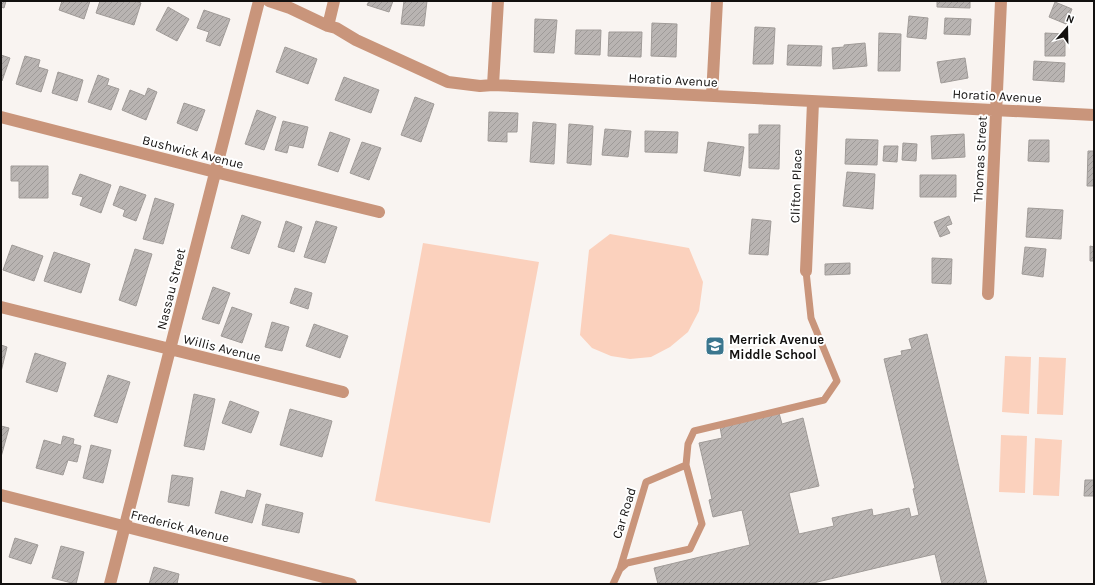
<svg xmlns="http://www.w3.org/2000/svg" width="1095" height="585" font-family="Karla,sans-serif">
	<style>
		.green { fill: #fbd1bd }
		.building { fill: url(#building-hatch); stroke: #a09b98 }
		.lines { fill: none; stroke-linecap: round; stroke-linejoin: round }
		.lane { stroke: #c9957b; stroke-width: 7 }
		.street { stroke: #c9957b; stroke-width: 12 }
		.labels { text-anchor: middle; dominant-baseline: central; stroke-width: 4; stroke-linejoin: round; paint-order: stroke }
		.street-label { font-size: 13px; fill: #12100f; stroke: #fff }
		.poi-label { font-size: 13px; font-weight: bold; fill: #12100f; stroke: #fff; text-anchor: start }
	</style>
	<defs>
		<pattern id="building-hatch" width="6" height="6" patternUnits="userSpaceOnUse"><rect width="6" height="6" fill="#b9b4b2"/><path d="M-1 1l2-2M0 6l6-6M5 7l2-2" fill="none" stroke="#9e9a98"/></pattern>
	</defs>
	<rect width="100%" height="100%" fill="#f9f4f1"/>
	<path class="green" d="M610 234 689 248 703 282 699 311 688 332 670 347 651 357 630 359 611 356 592 348 580 335 589 250Z
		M423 243 539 262 490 523 375 501Z
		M1005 356 1031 357 1029 414 1002 412Z
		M1039 357 1066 358 1063 415 1037 414Z
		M1001 435 1027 436 1025 493 999 492Z
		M1035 438 1062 440 1059 496 1033 495Z"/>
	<path class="building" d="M1 1H6L4 8 1 7Z
		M62 1H90L84 19 59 10Z
		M100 1H135L141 3 134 25 96 13Z
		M369 1H393L389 12 367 5Z
		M404 1H427L424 26 401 24Z
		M937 1H970V8L937 7Z
		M1055 2 1072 9 1066 24 1049 17Z
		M168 7 189 19 177 41 156 30Z
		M204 10 230 19 220 46 206 41 209 32 197 28Z
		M909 16 928 18 926 39 907 37Z
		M945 18 971 19 970 35 944 34Z
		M535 19 557 20 554 53 534 52Z
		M652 23 677 24 676 57 651 56Z
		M755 27 775 28 773 64H753Z
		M576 30H601L600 55 575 54Z
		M609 32H642L641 57 608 56Z
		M879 33 901 34 900 71H878Z
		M1045 33 1065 34V56H1045Z
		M865 43 867 66 833 69 832 48 844 47V45Z
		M788 45 822 46 821 66 787 65Z
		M285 47 317 59 308 84 276 72Z
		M1 55 10 58 2 81H1Z
		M25 56 40 60 38 67 48 70 41 92 16 84Z
		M965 58 968 78 941 83 937 62Z
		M1034 61 1065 63 1064 82 1033 80Z
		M58 72 83 80 77 101 52 93Z
		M98 75 109 79 107 85 119 89 111 110 88 102Z
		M344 77 379 90 371 113 335 100Z
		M148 88 157 92 146 120 122 110 130 90 145 96Z
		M415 97 434 104 421 142 401 135Z
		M184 103 205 110 197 131 177 123Z
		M257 110 276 117 264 150 245 144Z
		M489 112 518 113 517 132H507V142L488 141Z
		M283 121 308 127 303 148 289 145 287 153 275 150Z
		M533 122 556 124 554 164 530 162Z
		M569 124 593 126 591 165 567 163Z
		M759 125H780L779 169 749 168V134H759Z
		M605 129 631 131 628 157 602 155Z
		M645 131 678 132 677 153 645 152Z
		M330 132 350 139 338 172 318 165Z
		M964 134 965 157 932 159 931 136Z
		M846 139 878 140 877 165 845 164Z
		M1029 140H1049V162L1028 161Z
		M362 142 381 148 369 180 350 173Z
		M708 142 744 147 740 176 704 171Z
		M903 143 917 144 916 161 902 160Z
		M884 146H898L897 162 883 161Z
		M1088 151H1094V186H1087Z
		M11 166H48V198H19V181H11Z
		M847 172 875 174 873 209 843 206Z
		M80 174 111 185 101 213 80 205 83 197 72 194Z
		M920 175H956V197H920Z
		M120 186 146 195 136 221 123 216 125 210 113 205Z
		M155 198 174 204 163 244 143 239Z
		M1028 208 1063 210 1061 239 1026 237Z
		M242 215 261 222 249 254 231 248Z
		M949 216 952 224 946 226 950 233 940 237 934 222Z
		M752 219 771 221 768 255 749 254Z
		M286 221 302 227 294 252 278 247Z
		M316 221 337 227 325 263 304 257Z
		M12 245 43 256 34 281 3 270Z
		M1090 246 1094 247V261H1090Z
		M1025 247 1046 249 1043 277 1022 274Z
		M135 249 152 254 136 306 119 300Z
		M54 252 90 264 81 293 44 281Z
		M932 258 952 259 951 284 932 283Z
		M850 263V274L825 275V264Z
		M213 287 230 293 219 324 202 319Z
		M295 288 312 293 308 309 290 303Z
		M232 307 252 314 242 343 221 336Z
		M272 322 289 327 282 351 265 347Z
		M314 324 348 336 340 358 306 346Z
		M927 334 987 584H942L935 554 809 584H658L654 568 750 545 742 510 713 517 709 500 712 499 699 443 722 438 720 427 779 413 782 424 803 418 819 486 789 493 799 534 834 526 832 518 872 509 873 516 909 508 911 517 919 515 913 489 915 488 884 359 902 355 901 351 912 349 909 339Z
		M1 345 7 347 1 372Z
		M35 353 66 363 57 392 26 382Z
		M108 375 130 382 117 423 94 416Z
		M194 394 215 399 204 450 184 446Z
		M230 401 259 412 251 433 222 423Z
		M290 409 332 421 322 457 280 445Z
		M1 426 9 428 1 457Z
		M63 436 74 439 73 444 81 446 77 462 68 460 63 475 36 468 44 440 61 445Z
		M91 445 111 450 103 483 83 478Z
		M172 475 193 478 189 506 168 502Z
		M1085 480H1094V496H1084Z
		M247 490 261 494 252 523 215 513 221 491 245 498Z
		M266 504 303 513 299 533 262 525Z
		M15 538 38 545 31 564 9 557Z
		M61 546 84 552 76 584 52 578Z
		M154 567 179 574 177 584H149Z"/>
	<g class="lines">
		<path class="lane" d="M620 569 646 482 686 465
			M613 584 620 569 627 563 690 549 702 524 686 465 688 444 694 431 824 400 837 381 811 318 806 271"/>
		<path class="street" d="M269 1 290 8 328 26 336 28 356 40 448 82 480 86 493 85 1094 115
			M328 26 334 1
			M493 85 498 1
			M712 96 717 1
			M1 117 215 172 379 212
			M806 271 813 102
			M988 294 1001 1
			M1 307 343 392
			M1 495 351 584
			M110 584 259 1"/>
	</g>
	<defs>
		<g id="school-square" transform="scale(1)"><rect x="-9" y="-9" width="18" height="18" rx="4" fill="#3b768e" stroke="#fff"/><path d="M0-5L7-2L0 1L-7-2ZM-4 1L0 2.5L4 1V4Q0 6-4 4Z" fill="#fff"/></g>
	</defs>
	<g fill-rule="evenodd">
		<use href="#school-square" x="715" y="346"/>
	</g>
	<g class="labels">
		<g class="street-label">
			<text transform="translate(673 80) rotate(3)">Horatio Avenue</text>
			<text transform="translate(997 96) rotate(3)">Horatio Avenue</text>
			<text transform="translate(193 152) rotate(14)">Bushwick Avenue</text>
			<text transform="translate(980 159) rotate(-87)">Thomas Street</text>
			<text transform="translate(796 186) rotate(-88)">Clifton Place</text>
			<text transform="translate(171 289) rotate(-76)">Nassau Street</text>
			<text transform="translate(222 348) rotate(14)">Willis Avenue</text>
			<text transform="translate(624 513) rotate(-73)">Car Road</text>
			<text transform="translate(180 526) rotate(14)">Frederick Avenue</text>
		</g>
		<g class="poi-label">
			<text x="729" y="339">Merrick Avenue<tspan x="729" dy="15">Middle School</tspan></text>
		</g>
	</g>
	<rect width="1095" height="585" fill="none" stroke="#12100f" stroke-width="4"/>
	<g transform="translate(1067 28) rotate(20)" stroke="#ffffff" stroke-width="3" paint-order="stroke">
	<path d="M0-3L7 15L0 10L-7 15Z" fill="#12100f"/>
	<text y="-6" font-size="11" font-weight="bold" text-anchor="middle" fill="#12100f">N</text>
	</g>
</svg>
